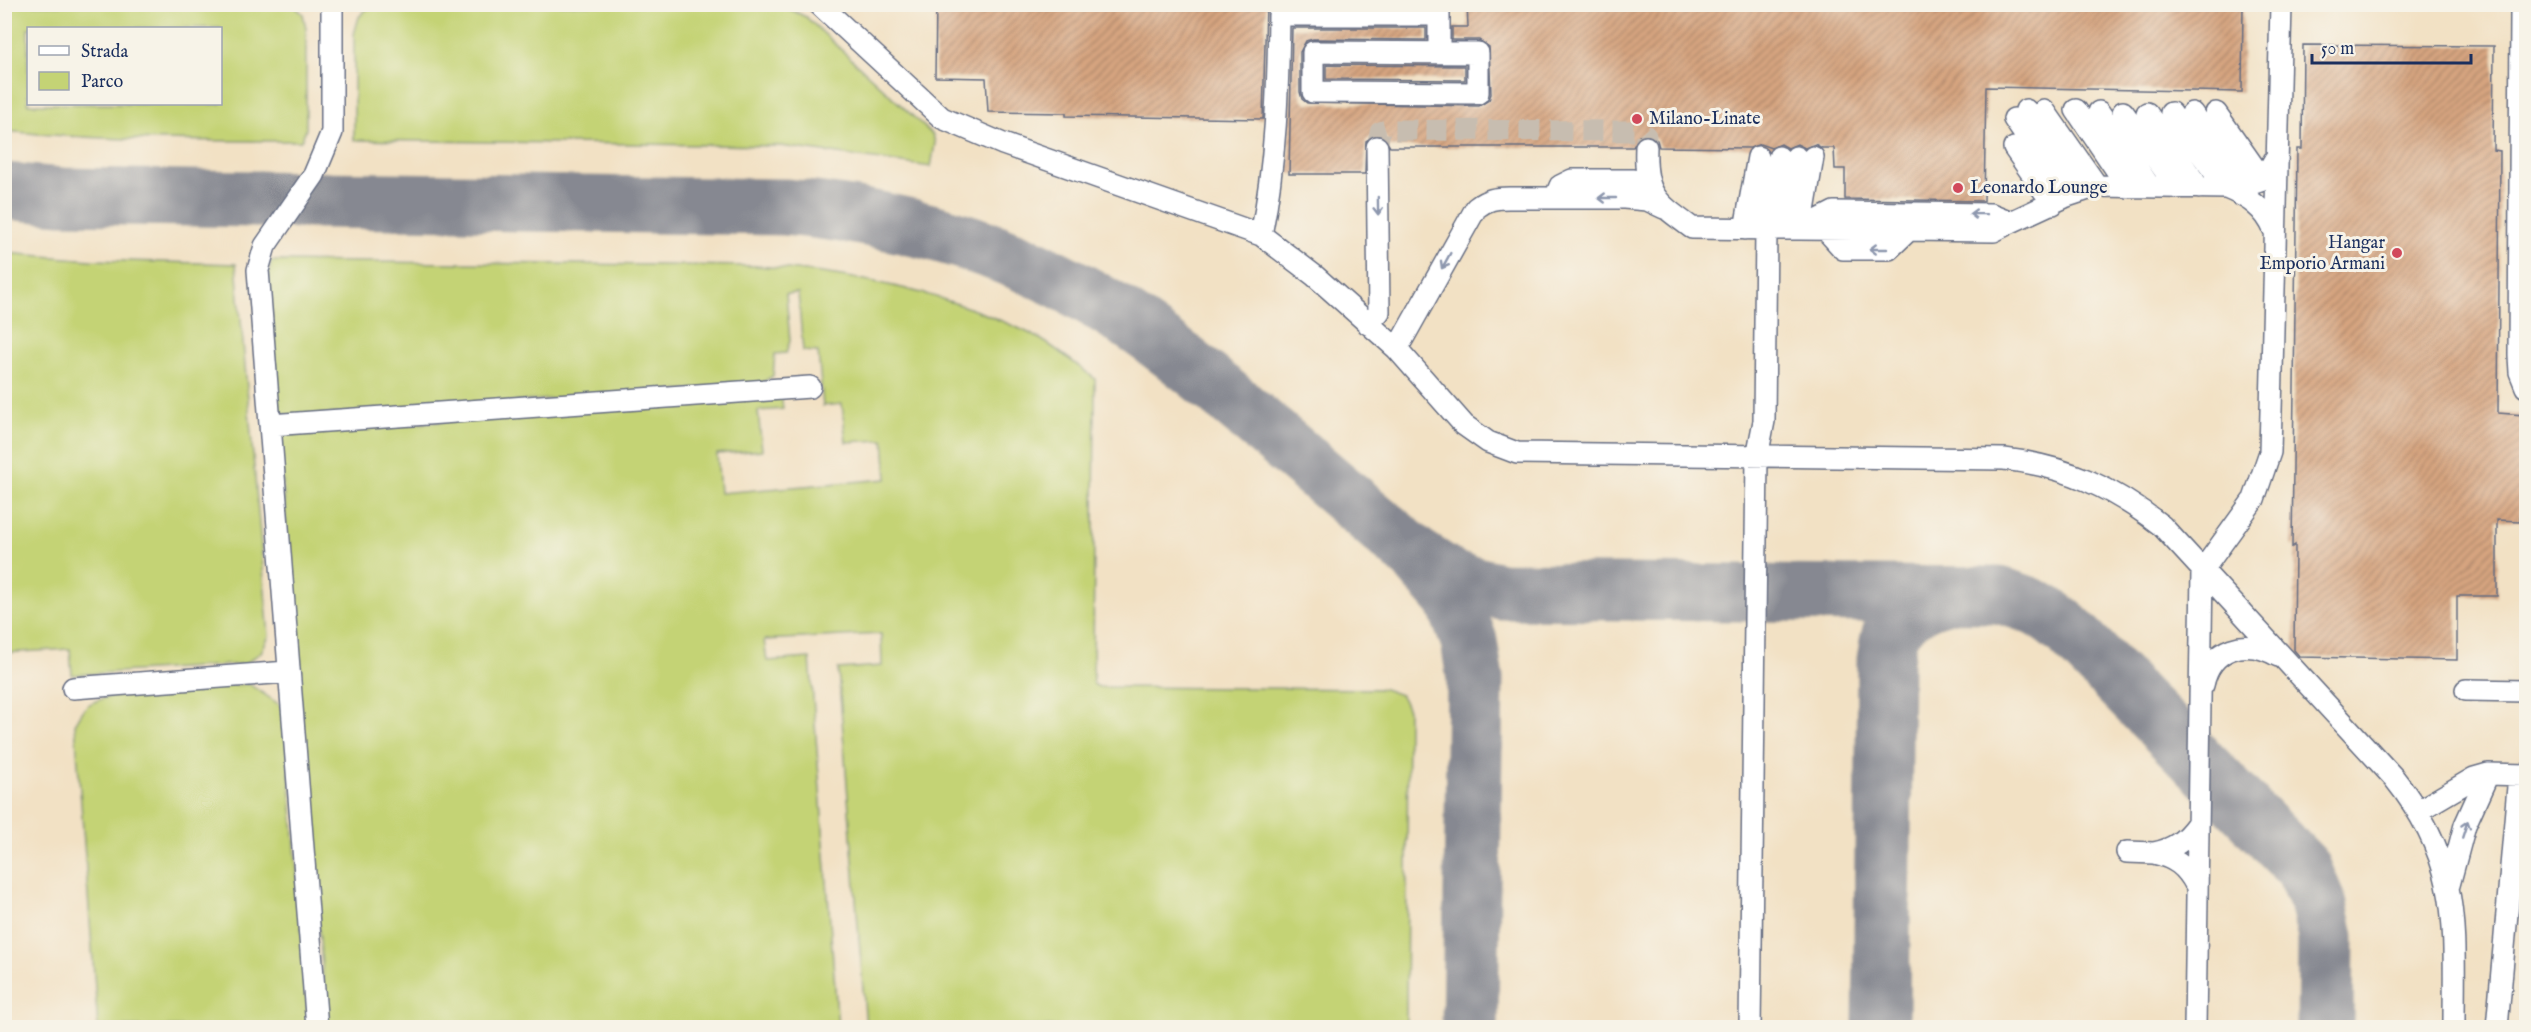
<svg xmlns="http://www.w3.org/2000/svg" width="2531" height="1032" font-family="'IM FELL English',serif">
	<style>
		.green { fill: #c4d375; stroke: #70816a; stroke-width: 1.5; fill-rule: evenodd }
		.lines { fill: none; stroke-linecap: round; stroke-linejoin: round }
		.taxiway { stroke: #868891; stroke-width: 57 }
		.building { fill: url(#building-hatch) }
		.minor-tunnel { stroke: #c7bdb0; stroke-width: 21; stroke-dasharray: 21 10; stroke-linecap: butt }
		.minor-casing { stroke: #666d82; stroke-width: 24 }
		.minor { stroke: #fff; stroke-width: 21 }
		.oneway { stroke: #8d97ae }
		.poi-dot { fill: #d1495b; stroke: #f7f3e8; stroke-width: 2 }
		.labels { text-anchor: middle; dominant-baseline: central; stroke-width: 6; stroke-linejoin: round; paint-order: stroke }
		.poi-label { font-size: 18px; fill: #1b2f5e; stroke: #f7f3e8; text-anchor: start }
	</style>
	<defs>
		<pattern id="building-hatch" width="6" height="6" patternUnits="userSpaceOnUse" patternTransform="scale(1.5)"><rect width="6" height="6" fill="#d6a47f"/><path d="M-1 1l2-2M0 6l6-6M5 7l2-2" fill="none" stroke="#ad866b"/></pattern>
	</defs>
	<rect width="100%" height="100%" fill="#f7f3e8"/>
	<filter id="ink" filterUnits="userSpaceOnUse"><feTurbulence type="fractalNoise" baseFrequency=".0167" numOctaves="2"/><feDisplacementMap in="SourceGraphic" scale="12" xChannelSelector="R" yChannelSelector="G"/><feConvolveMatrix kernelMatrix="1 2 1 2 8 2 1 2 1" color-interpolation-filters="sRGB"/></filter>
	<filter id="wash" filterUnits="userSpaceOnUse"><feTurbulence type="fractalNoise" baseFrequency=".008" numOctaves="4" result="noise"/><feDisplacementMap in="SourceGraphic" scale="24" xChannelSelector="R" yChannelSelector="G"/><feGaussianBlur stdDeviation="1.35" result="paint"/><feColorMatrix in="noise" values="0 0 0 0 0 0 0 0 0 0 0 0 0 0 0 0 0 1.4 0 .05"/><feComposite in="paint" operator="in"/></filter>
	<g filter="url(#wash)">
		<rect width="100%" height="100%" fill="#f2e1c4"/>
		<path class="green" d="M4 5H293L303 14 306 28V129L301 141C202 141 103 141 5 131ZM28 28H220V104H28Z
			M371 5H781L806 17 933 135 935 143 931 167 781 146 354 140V34L359 17Z
			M5 253 91 260 236 264 269 636 261 652 245 664 72 675 70 649 5 653Z
			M271 261 758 266C837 273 912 285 985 314 1003 322 1023 329 1040 339 1059 350 1077 365 1095 379L1093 684 1099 687 1384 689 1401 695 1408 710 1406 1027H866L838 669 882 666 881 634 764 640 767 661 810 658 838 1027H327L280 450 282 435 781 393 783 409 758 411 762 450 717 454 720 493 887 479 884 440 846 442 842 404 823 406 818 352 803 351 798 293 786 294 790 341 786 353 775 354 773 376 758 385 290 417 280 411 276 397 269 273Z
			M249 684 280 705 285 716 309 1027H98L75 724C79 718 83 709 88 705 115 687 213 686 249 684Z"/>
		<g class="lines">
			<path class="taxiway" d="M4 191 62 196 785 207C887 216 986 240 1076 289 1143 325 1201 374 1259 423 1311 467 1363 511 1415 555L1454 580 1501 591 1998 595C2034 605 2043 609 2071 633L2303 868 2319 906 2326 937 2325 1028
				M1420 561 1453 599 1469 641 1475 679 1470 1028
				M1881 1028 1885 659C1887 651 1887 642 1890 635 1900 612 1927 600 1949 595"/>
		</g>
		<g id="blocks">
			<path class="building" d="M936 4H1266L1263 119 1066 116V113L988 112 986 78 935 77Z
				M1467 4H2243L2242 92 1986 87 1984 201 1845 199V169H1835L1834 148H1822L1815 144 1805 148 1797 144 1788 148 1781 144 1771 148 1760 144 1750 148 1659 147 1657 140 1647 134 1639 136 1633 147H1390L1384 136 1376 134 1366 141 1365 174H1289L1292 28H1426V40L1313 39 1306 41 1300 52V92L1302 99 1307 103 1479 106 1489 100 1491 94 1489 47 1479 40H1452V27H1468Z
				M2303 45 2494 46 2493 150 2500 151 2498 413 2524 415 2520 521 2497 520V596H2457V660L2300 657 2294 650 2295 545 2292 547 2297 149H2302Z
				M1326 65 1465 66V80L1326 79Z"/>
		</g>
	</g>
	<g filter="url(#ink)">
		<use href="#blocks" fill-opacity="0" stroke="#666d82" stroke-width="1.5"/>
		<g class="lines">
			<path class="minor-tunnel" d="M1377 147 1380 132 1387 130 1641 131 1646 136V147"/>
			<g class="minor-casing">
				<path id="minor" d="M819 4 942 118 1003 144 1261 235C1276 162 1278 89 1279 15H1426
					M2519 4 2521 11 2519 356 2520 372 2526 387
					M1313 52 1478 53V93L1313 92Z
					M1439 53V4
					M2026 110 2082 191
					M2044 110 2097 186
					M2076 110 2128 187
					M2099 112 2150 187
					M2123 112 2177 188
					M2147 113 2199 188
					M2171 113 2226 188
					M2192 113 2242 187
					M2216 113 2263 180
					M2014 119 2067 196
					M1646 147C1644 194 1656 202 1692 228L1909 230
					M2014 148 2053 204
					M1555 198 1560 186 1572 180H1633L1648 186
					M1745 229 1758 157
					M1785 229 1796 157
					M1801 229 1834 212 1991 214 2011 222 2067 196 2097 186 2226 188
					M1801 229 1813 157
					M1825 229 1843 249H1889L1909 230 1994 231 2011 222
					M2274 230C2265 208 2248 197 2226 188L2242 187 2263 180 2275 159
					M1261 235 1315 276 1397 349 1464 425 1488 442 1517 453 2004 459C2066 466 2112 487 2162 526L2394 778C2462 863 2454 925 2454 1028
					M1368 324 1379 312 1377 147
					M1397 349 1476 208C1487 199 1496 198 1509 198H1624L1647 200 1664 208
					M270 425 810 387
					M2203 685C2211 647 2246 637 2278 656
					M73 688 288 672
					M2466 690 2526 691
					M2418 811 2474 778 2488 774 2526 775
					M2127 852 2154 853
					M2196 885C2186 866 2175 858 2154 853 2173 849 2185 841 2197 824
					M2449 885 2465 825 2488 774
					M317 1028 258 270 265 246 314 175 332 132V4
					M1750 1028 1757 457 1764 421 1766 229 1779 157
					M2195 1028 2202 571 2254 499 2270 452 2281 4
					M2497 1028 2519 775"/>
			</g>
			<use href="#minor" class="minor"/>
		</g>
		<defs><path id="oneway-shaft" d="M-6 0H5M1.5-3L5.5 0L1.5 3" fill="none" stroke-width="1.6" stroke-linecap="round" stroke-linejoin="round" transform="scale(1.5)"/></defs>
		<g class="oneway">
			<use href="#oneway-shaft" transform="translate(1607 198) rotate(180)"/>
			<use href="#oneway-shaft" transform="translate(1378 206) rotate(89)"/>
			<use href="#oneway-shaft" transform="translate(1978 214) rotate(-179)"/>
			<use href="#oneway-shaft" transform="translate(1878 249) rotate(180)"/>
			<use href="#oneway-shaft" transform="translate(1446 261) rotate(119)"/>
			<use href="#oneway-shaft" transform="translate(2465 829) rotate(-72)"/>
		</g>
	</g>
	<g class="poi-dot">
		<circle cx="1637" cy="119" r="6"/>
		<circle cx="1958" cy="188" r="6"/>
		<circle cx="2397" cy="253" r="6"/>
	</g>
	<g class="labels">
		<g class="poi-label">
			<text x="1649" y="119">Milano-Linate</text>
			<text x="1970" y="188">Leonardo Lounge</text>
			<text x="2385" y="243" text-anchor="end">Hangar<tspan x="2385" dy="21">Emporio Armani</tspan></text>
		</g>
	</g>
	<rect width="2531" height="1032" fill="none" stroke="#f7f3e8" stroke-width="24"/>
	<rect x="27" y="27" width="195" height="78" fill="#f7f3e8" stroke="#9fa5b1" stroke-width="1.5"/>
	<rect x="39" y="46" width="30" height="9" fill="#ffffff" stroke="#9fa5b1" stroke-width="1.5"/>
	<text x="81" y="57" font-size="18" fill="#1b2f5e">Strada</text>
	<rect x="39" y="72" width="30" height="18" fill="#c4d375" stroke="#9fa5b1" stroke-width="1.5"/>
	<text x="81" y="87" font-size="18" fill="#1b2f5e">Parco</text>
	<path d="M2312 54v9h159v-9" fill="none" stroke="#1b2f5e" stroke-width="3"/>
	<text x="2321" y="54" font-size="18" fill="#1b2f5e" stroke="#f7f3e8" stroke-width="4.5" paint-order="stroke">50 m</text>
</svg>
